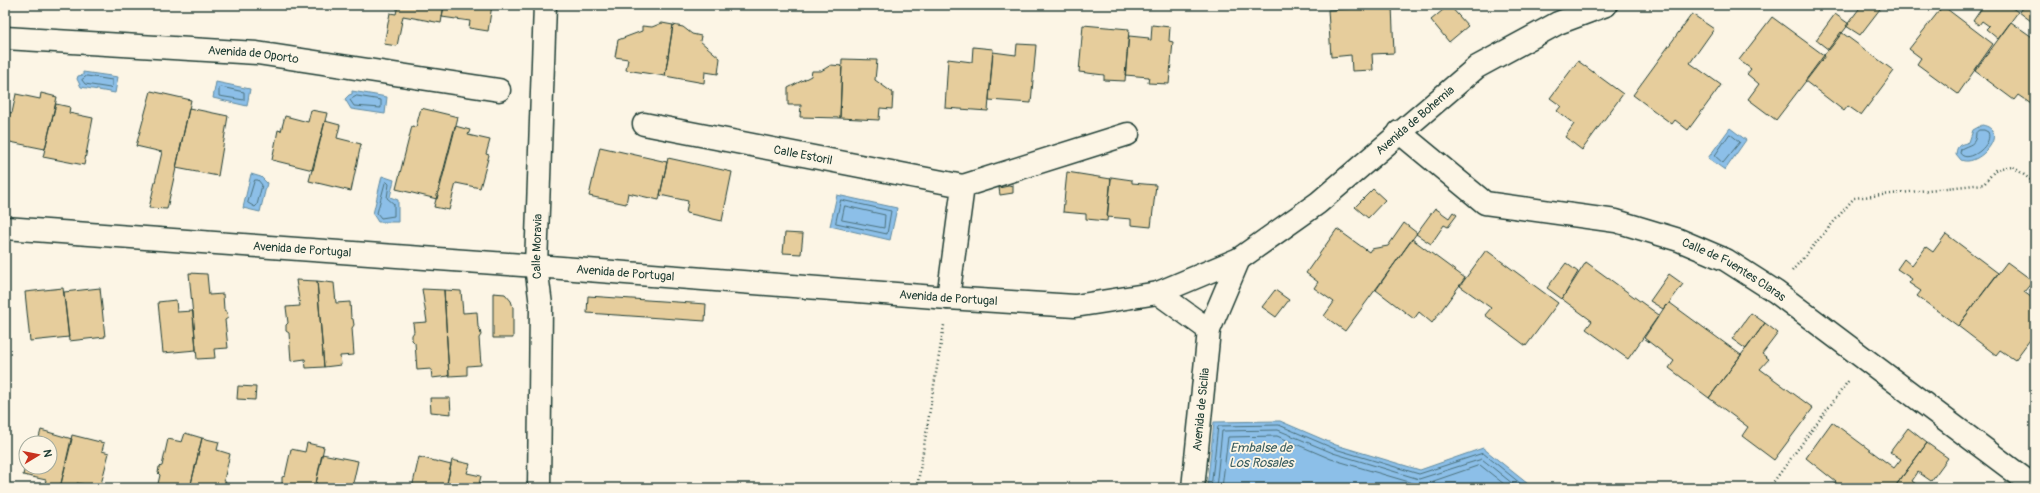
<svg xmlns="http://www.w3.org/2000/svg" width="2040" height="493" font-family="Pangolin,sans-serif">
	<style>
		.water { fill: #8cbfe8; stroke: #608ba0 }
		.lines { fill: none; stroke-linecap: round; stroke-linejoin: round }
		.shore { stroke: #4b717c; stroke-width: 1 }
		.building { fill: #e6cd9c; stroke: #1f3d34 }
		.minor-casing { stroke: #1f3d34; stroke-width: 25 }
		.path { stroke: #1f3d34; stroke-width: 2.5; stroke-dasharray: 1 3; stroke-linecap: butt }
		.minor { stroke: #fcf5e5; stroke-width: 22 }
		.labels { text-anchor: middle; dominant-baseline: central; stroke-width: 3.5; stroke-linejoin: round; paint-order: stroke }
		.street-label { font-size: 12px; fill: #1f3d34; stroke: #fcf5e5 }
		.water-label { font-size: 13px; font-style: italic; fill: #3a5e61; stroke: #fcf5e5 }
	</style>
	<rect width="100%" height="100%" fill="#fcf5e5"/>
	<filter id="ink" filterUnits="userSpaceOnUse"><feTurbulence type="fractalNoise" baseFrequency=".025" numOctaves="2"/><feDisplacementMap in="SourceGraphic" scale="8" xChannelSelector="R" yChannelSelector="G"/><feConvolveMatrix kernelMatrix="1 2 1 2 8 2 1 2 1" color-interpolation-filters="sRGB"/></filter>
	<g filter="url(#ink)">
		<path class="water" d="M83 72 118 77 115 93 81 87 77 79 78 76 83 75Z
			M216 82 250 89 247 106 213 98Z
			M352 91 387 97 385 114 351 109 345 99 349 95 352 94Z
			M1982 125C2011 130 1979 168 1961 160L1956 154C1957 143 1962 145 1969 142L1973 130Z
			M1730 128 1746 140 1725 170 1708 158Z
			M251 174 261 177 267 183 260 212 243 208Z
			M382 176 394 180 390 197 398 200V222H378L373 214Z
			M837 195 897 208 890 240 830 226Z
			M1280 421 1336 445 1420 470 1483 448 1533 488H1207L1214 422Z"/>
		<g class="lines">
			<path class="shore" d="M87 76 112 80V86L110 88 85 84 82 80Z
				M221 87 244 92V100L219 96V88Z
				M357 96 381 100V108L354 106 350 100Z
				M1979 130H1984L1988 132C1994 145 1967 165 1960 153L1961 149C1969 144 1976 146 1976 133Z
				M1730 134 1740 142 1723 163 1715 156Z
				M255 180H258L262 185 257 205 255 207 248 203Z
				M387 182 389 184 387 198 394 204V216L381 218 377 213 385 183Z
				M841 200 891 211 887 234 836 223Z
				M845 206 885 215 884 228 842 220Z
				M1211 488 1218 426 1279 425 1335 449 1419 474 1483 453 1526 488
				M1216 488 1222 431 1278 430 1333 453 1419 479 1482 459 1518 488
				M1222 488 1228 437 1277 436 1331 459 1416 484H1425L1480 465 1509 488"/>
		</g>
		<path class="building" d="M317 5H343V8Z
			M398 5H444L441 23 403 16 397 46 384 44 390 13 396 14Z
			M444 5H492L488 31 469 28 470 21 442 17Z
			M1449 5 1468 26 1449 42 1431 20Z
			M1862 5H1874L1880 9 1860 35 1846 26Z
			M1984 5H2008L2018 12 1998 39 1986 29 1989 26 1982 21 1979 25 1973 21Z
			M2024 5H2035V24L2019 12Z
			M1392 6 1394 53 1372 54 1373 70 1352 71 1351 55 1331 57 1328 10Z
			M1943 6 1993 44 1958 94 1917 64 1921 58 1909 49Z
			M1692 14 1714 29 1690 63 1721 85 1688 130 1675 120 1672 124 1633 95Z
			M1835 14 1849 24 1829 50 1816 40Z
			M1772 17 1825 56 1776 120 1748 99 1759 84 1747 74 1751 69 1739 60Z
			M2011 22 2035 39V99L2031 104 2018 95 2014 100 1975 71Z
			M662 23 673 25 665 76 626 70 628 59 615 57 618 40 642 31V26L652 27Z
			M673 25 683 27 692 34 701 36 700 41 720 58 718 74 705 72 704 83 665 76Z
			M1083 25 1129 29 1125 81 1104 80V75L1079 72Z
			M1152 25 1170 27 1169 41 1173 42 1169 84 1148 83 1149 77 1125 75 1129 36 1149 38 1148 40H1151Z
			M1841 32 1894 71 1861 115 1848 106 1844 111 1805 81Z
			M1017 44 1036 45 1031 103 989 100 993 52 1016 55Z
			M973 47 993 49 988 111 945 108 948 59 972 62Z
			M842 59 877 60 875 80 893 93 892 109 880 108 879 120 840 118Z
			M1578 61 1623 94 1582 150 1565 137 1574 124 1557 111 1561 106 1550 98Z
			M831 65 842 66 840 118 800 117 801 105H788V88L811 76 812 71H821Z
			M151 91 191 100 167 209 149 208 162 152 136 146Z
			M41 93 57 97 45 149 5 141 10 112 12 113 16 94 40 99Z
			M56 104 70 107 69 113 93 118 84 165 43 157Z
			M189 108 228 116 218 176 176 168Z
			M421 108 458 117 437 199 396 189 412 126 416 127Z
			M311 110 327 113 313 170 272 160 278 130 281 131 285 116 308 122Z
			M325 121 340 125 337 138 361 144 351 191 309 181Z
			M455 126 470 130 468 135 490 140 486 154 489 155 480 188 456 183 449 210 434 207Z
			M600 147 667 162 659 200 628 193 626 204 589 196Z
			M668 158 732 172 722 221 686 213 688 201 660 195Z
			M1067 172 1111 179 1107 221 1086 219V214L1063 212Z
			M1111 177 1132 180V183L1156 185 1151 227 1131 225V219L1107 217Z
			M1013 185V193L1000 195 999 188Z
			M1373 189 1385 200 1368 218 1355 207Z
			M1435 208 1449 218 1453 212 1457 215 1448 227 1444 225 1431 244 1416 234Z
			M1404 223 1417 233 1345 331 1324 316 1334 302 1314 288 1318 282 1306 273 1337 229 1369 252 1371 249 1388 246Z
			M785 233 803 234 801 254 783 253Z
			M1946 234 1998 273 1958 326 1917 296 1921 291 1909 283 1912 279 1897 269 1904 259 1912 266 1926 247 1933 252Z
			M1412 239 1465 278 1432 323 1419 312 1414 319 1376 290Z
			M1486 250 1558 303 1526 346 1485 315 1491 308 1460 286Z
			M1586 262 1659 315 1628 359 1586 329 1592 321 1562 299Z
			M2007 262 2033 281 2024 292 2035 300V333L2015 360 2000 350 1996 355 1958 326Z
			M1566 263 1578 272 1562 299 1547 288Z
			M189 273 207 274 209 295 223 294 224 310 227 312 228 318 225 320 228 348 214 349 215 358 197 359Z
			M1669 274 1683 284 1667 306 1666 305 1663 309 1650 301Z
			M296 280 317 281 324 367 306 368 305 359 291 361 289 333 286 331V325L288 323 286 307 300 306Z
			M317 281 334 283 336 303 350 302 351 318 353 319 354 325 352 328 354 355 340 356 341 365 324 367Z
			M63 288 69 337 30 341 25 292Z
			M100 288 105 337 69 341 64 292Z
			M422 289 444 290 449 376 432 378 431 369 417 370 415 343 412 340V335L414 332 413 323 427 322Z
			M444 290 461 291 463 313 477 312 478 327 480 330 481 335 479 338 481 365 467 366V375L449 376Z
			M1275 290 1289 300 1276 317 1262 307Z
			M493 293 505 294 511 301 513 307V338H493Z
			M588 296 706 304 705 321 587 313Z
			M176 300 177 312 193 311 196 350 163 353 158 302Z
			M1670 303 1741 355 1709 398 1669 368 1674 361 1644 338 1666 305 1667 306Z
			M1751 313 1765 323 1746 349 1732 339Z
			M1765 323 1778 333 1762 354 1769 359 1760 369 1813 408 1774 460 1742 436 1748 427 1709 398Z
			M238 386 256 387 255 400 237 399Z
			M430 398H450L451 414 431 412Z
			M1832 422 1894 468 1901 459 1890 452 1908 428 1927 443 1894 488H1833L1836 482 1806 458Z
			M41 430 72 439 60 488H44L46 480 23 475 26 463V467H50V443H31L32 439 38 441Z
			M185 433 202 438 190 488H157L160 475 158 473 159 467 162 466 168 439 182 442Z
			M72 435 104 443 102 451 109 453 100 488 77 483 76 488H60Z
			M202 438 219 442 217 450 230 454 224 480 226 483 225 488H190Z
			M307 443 324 447 315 488H282V477L285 476 291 449 305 452Z
			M1927 443 1948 458 1931 481 1918 472 1912 481 1921 488H1894Z
			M322 454 358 461 352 488H315Z
			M419 457 451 465 446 488H412Z
			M452 460 470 464 467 473 481 476 478 488H446Z"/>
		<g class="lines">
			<g class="minor-casing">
				<g id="minor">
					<path id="s1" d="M5 38 257 53 499 90"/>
					<path id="s2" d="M644 124 963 186 948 298"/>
					<path id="s3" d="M1399 132 1485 203 1616 221 1679 240 1726 260 1776 292 2035 487"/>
					<path d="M963 186 1128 134"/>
					<path id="s4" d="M5 228 536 266 948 298 1075 306 1158 293 1239 259 1318 203 1477 67 1558 23 1606 5"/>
					<path d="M1158 293 1209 330"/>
					<path id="s5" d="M539 488 541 305 536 266 545 5"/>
					<path id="s6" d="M1193 488 1209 330 1239 259"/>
				</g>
			</g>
			<path class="path" d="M1792 271 1854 198 1984 184 1996 169 2012 166 2031 180 2035 179
				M917 488 944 325
				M1769 488 1849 380"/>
			<use href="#minor" class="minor"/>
		</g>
	</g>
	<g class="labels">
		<g class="street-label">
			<text stroke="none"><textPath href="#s1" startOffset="249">Avenida de Oporto</textPath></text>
			<text stroke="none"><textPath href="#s4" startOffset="1469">Avenida de Bohemia</textPath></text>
			<text stroke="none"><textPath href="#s2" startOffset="162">Calle Estoril</textPath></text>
			<text stroke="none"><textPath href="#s5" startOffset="242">Calle Moravia</textPath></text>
			<text stroke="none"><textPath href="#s4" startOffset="298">Avenida de Portugal</textPath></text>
			<text stroke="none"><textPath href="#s3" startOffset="372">Calle de Fuentes Claras</textPath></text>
			<text stroke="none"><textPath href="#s4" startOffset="622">Avenida de Portugal</textPath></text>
			<text stroke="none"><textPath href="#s4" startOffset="946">Avenida de Portugal</textPath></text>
			<text stroke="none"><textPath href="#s6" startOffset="79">Avenida de Sicilia</textPath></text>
		</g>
		<g class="water-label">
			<text x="1261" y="448">Embalse de<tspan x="1261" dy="15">Los Rosales</tspan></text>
		</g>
	</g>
	<rect width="2040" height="493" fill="none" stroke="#fcf5e5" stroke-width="20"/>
	<rect x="10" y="10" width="2020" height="473" fill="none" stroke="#1f3d34" stroke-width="1.5" filter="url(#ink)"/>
	<g transform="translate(38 455) rotate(80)"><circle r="19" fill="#fcf5e5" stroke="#a4ab9e"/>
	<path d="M0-3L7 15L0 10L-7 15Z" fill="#c8321e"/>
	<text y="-6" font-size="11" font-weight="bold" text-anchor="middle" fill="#1f3d34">N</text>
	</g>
</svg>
